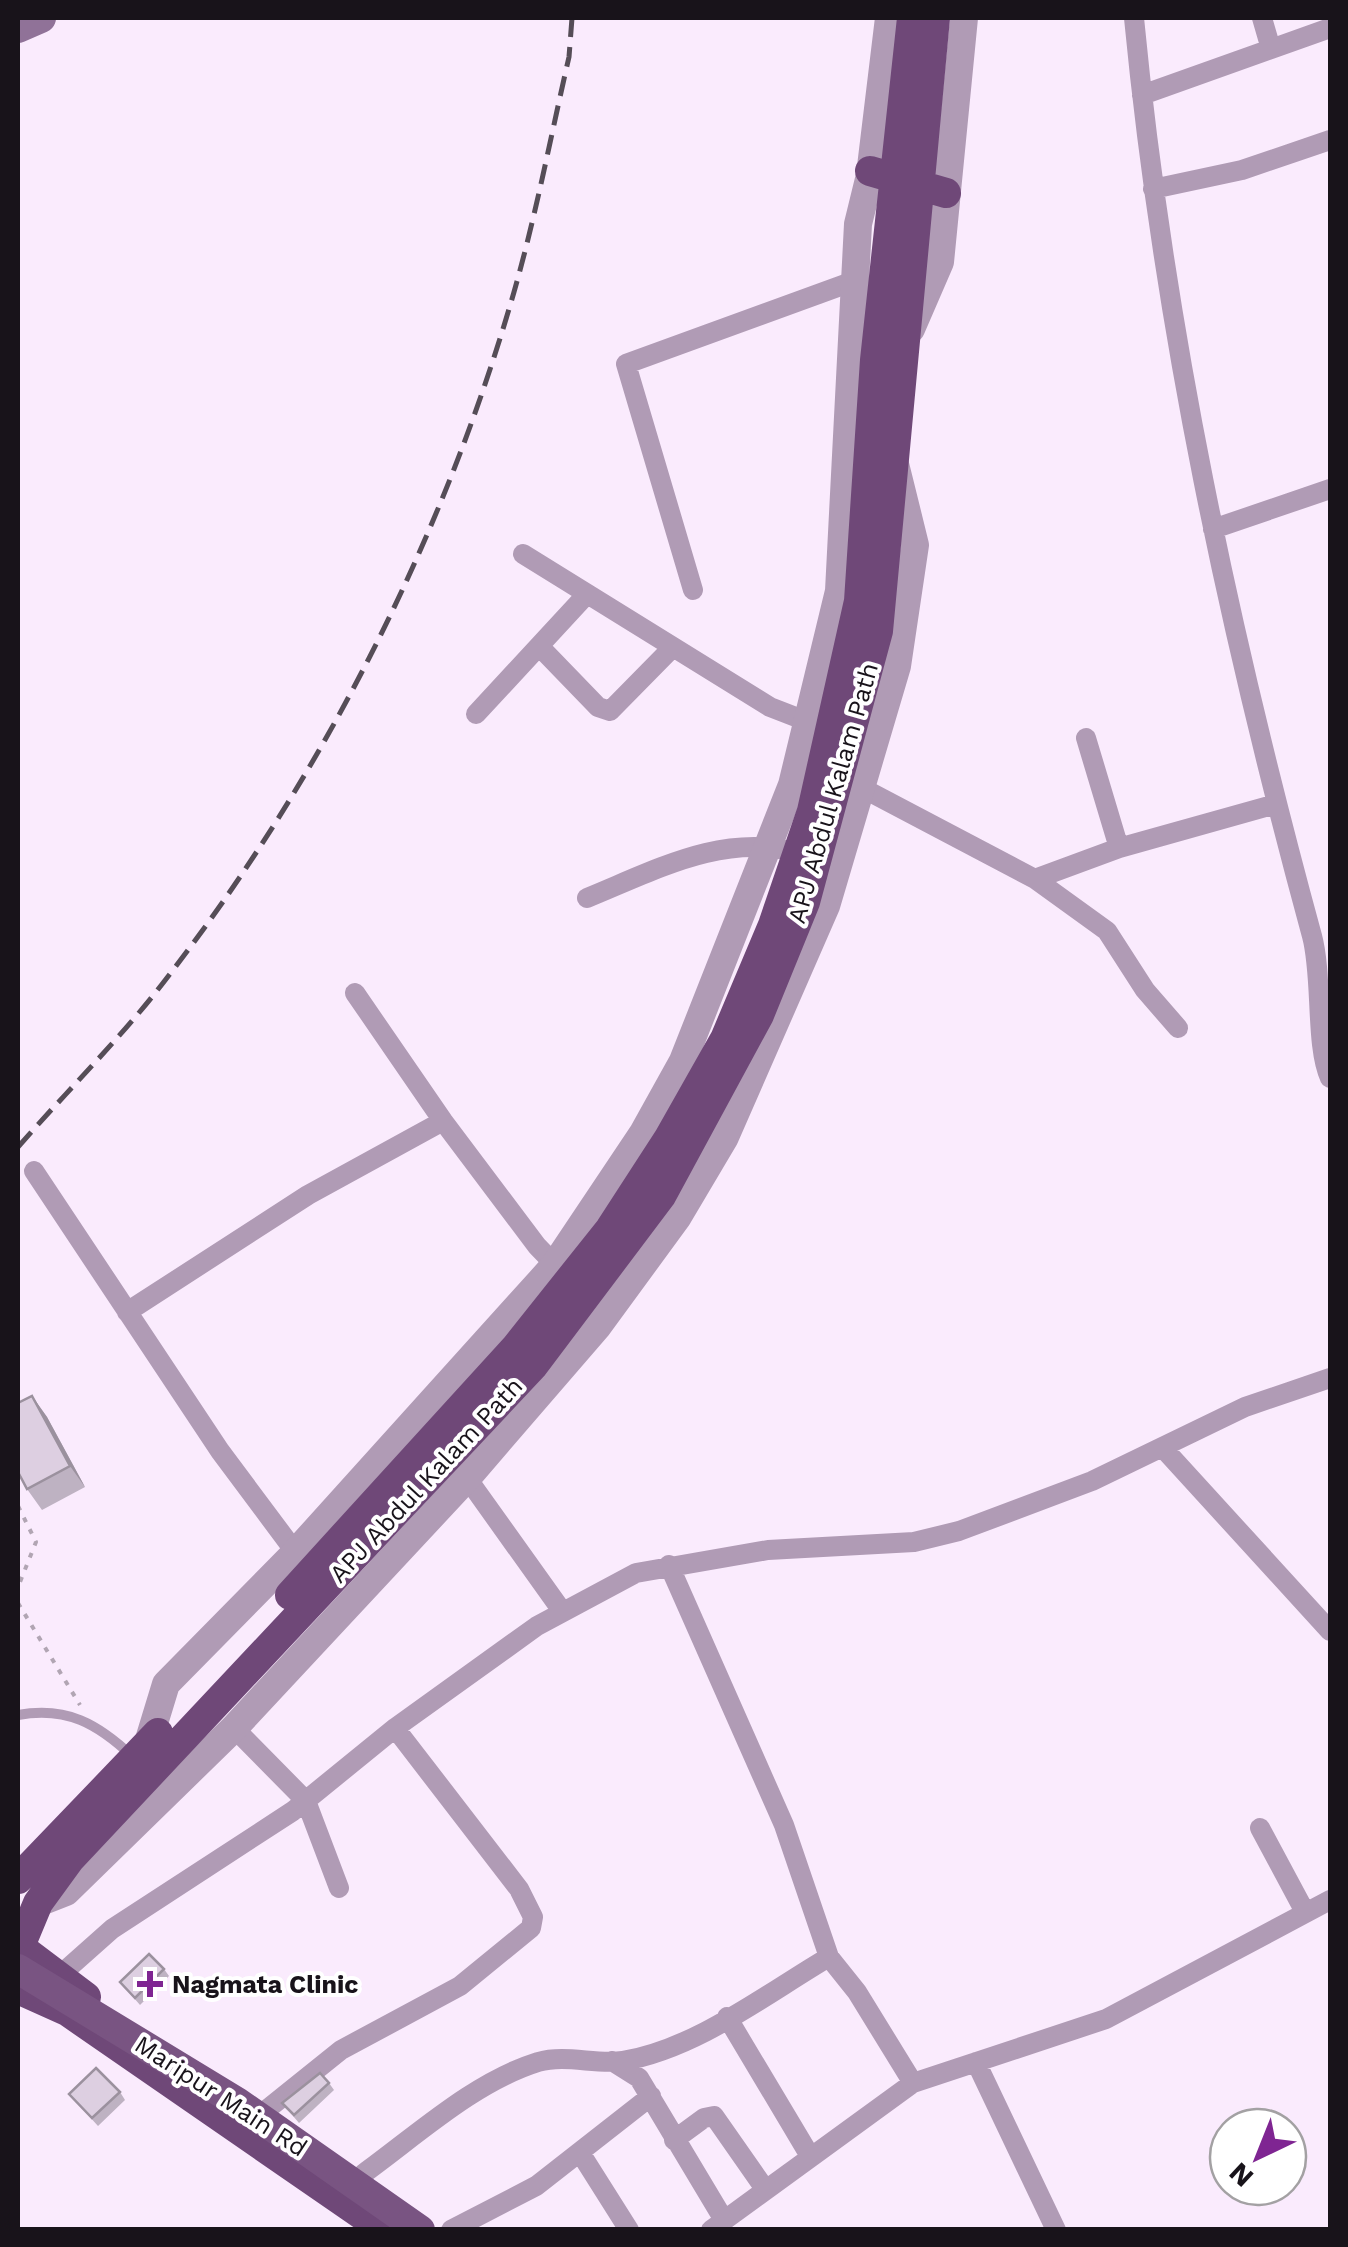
<svg xmlns="http://www.w3.org/2000/svg" width="1348" height="2247" font-family="'Work Sans',sans-serif">
	<style>
		.lines { fill: none; stroke-linecap: round; stroke-linejoin: round }
		.path { stroke: #b1a5b3; stroke-width: 4; stroke-dasharray: 5 8; stroke-linecap: butt }
		.service { stroke: #b09bb5; stroke-width: 10 }
		.minor { stroke: #b09bb5; stroke-width: 20 }
		.tertiary { stroke: #b09bb5; stroke-width: 28 }
		.secondary { stroke: #907298; stroke-width: 30 }
		.trunk { stroke: #6f4878; stroke-width: 30 }
		.rail { stroke: #554d57; stroke-width: 5; stroke-dasharray: 20 10; stroke-linecap: butt }
		.primary-bridge { stroke: #795482; stroke-width: 30 }
		.wall { fill: #beb2c2 }
		.shaded-wall { fill: #9b919e }
		.building { fill: #ddcfe1; stroke: #9b919e; stroke-width: 2.5 }
		.poi-dot { fill: #7f2592; stroke: #fff; stroke-width: 4 }
		.labels { text-anchor: middle; dominant-baseline: central; stroke-width: 8; stroke-linejoin: round; paint-order: stroke }
		.street-label { font-size: 25px; fill: #18131a; stroke: #fff }
		.poi-label { font-size: 25px; font-weight: bold; fill: #18131a; stroke: #fff; text-anchor: start }
	</style>
	<rect width="100%" height="100%" fill="#faebfd"/>
	<g class="lines">
		<path class="path" d="M18 1506 36 1542 18 1587
			M18 1603 80 1705"/>
		<path class="service" d="M18 1715C67 1706 98 1724 133 1757"/>
		<path class="minor" d="M1134 18C1164 329 1230 635 1312 936 1323 977 1315 1045 1330 1078
			M1262 18 1271 49
			M1142 95 1330 28
			M1153 189 1242 170 1330 140
			M1213 529 1330 489
			M523 554 770 707 819 726
			M693 590 626 364 854 281
			M539 646 598 707 610 711 672 648
			M476 714 587 594
			M1086 738 1119 848
			M849 781 1035 879 1119 848 1276 804
			M1035 879 1107 931 1145 990 1178 1028
			M587 898C656 870 724 832 798 853
			M355 993 443 1121 537 1246 562 1272
			M34 1171 220 1451 302 1561
			M127 1312 308 1195 443 1121
			M1163 1448 1330 1631
			M467 1478 562 1611
			M669 1565 784 1825 829 1957 857 1992 913 2083
			M234 1728 306 1801 339 1888
			M1260 1828 1305 1912
			M58 1977 112 1929 293 1811 395 1728 537 1626 636 1573 768 1550 914 1542 959 1531 1092 1481 1245 1407 1330 1378
			M727 2017 810 2156
			M612 2061 639 2078 724 2220
			M976 2062 1056 2230
			M265 2111 341 2050 460 1986 531 1928 533 1917 519 1889 395 1728
			M674 2140 704 2118 714 2116 765 2189
			M581 2154 629 2230
			M363 2174C417 2135 474 2082 538 2062 566 2054 595 2065 623 2061 696 2049 766 1994 829 1957
			M451 2230 536 2186 651 2096
			M711 2230 913 2083 1106 2019 1330 1900"/>
		<path class="tertiary" d="M911 329 940 262 964 18
			M148 1743 166 1684 295 1553 554 1266 643 1133 683 1061 792 785 839 591 858 224 870 175 889 18
			M38 1903 66 1892 234 1728 467 1478 598 1326 677 1218 725 1137 826 906 897 666 915 545 895 464"/>
		<path class="secondary" d="M18 28 41 18"/>
		<path class="trunk" d="M870 171 946 193
			M290 1595 516 1347 610 1229 669 1138 725 1039 773 925 812 811 859 601 875 360 912 18
			M18 1879 158 1733
			M23 1939 38 1903 70 1859 533 1366 661 1196 759 1015 805 902 878 631 935 18
			M25 1951 86 1997
			M18 1989 67 2011 384 2230"/>
		<path class="rail" d="M18 1147C66 1092 119 1040 163 983 321 780 443 539 514 292 536 215 551 135 569 57L572 18"/>
		<path class="primary-bridge" d="M18 1969 237 2102 420 2230"/>
	</g>
	<path class="wall" d="M32 1396 47 1417 85 1487 42 1510 27 1489Z
		M164 1969 169 1976 140 2005 120 1982Z
		M329 2083 334 2090 299 2123 282 2103Z
		M120 2092 125 2100 98 2126 69 2094Z"/>
	<path class="shaded-wall" d="M32 1396 47 1417 85 1487 70 1466Z"/>
	<path class="building" d="M32 1396 70 1466 27 1489 18 1472V1403Z
		M149 1954 164 1969 135 1998 120 1982Z
		M96 2068 120 2092 92 2118 69 2094Z
		M320 2073 329 2083 294 2115 282 2103Z"/>
	<path class="poi-dot" d="M145 1969h10v10h10v10h-10v10h-10v-10h-10v-10h10z"/>
	<g class="labels">
		<g class="street-label">
			<text transform="translate(833 793) rotate(-74)">APJ Abdul Kalam Path</text>
			<text transform="translate(426 1480) rotate(-47)">APJ Abdul Kalam Path</text>
			<text transform="translate(221 2096) rotate(33)">Maripur Main Rd</text>
		</g>
		<g class="poi-label">
			<text x="172" y="1984">Nagmata Clinic</text>
		</g>
	</g>
	<rect width="1348" height="2247" fill="none" stroke="#18131a" stroke-width="40"/>
	<g transform="translate(1258 2157) rotate(223)"><circle r="48" fill="#ffffff" stroke="#a3a1a3" stroke-width="2.5"/>
	<path d="M0-8L18 38L0 25L-18 38Z" fill="#7f2592"/>
	<text y="-15" font-size="28" font-weight="bold" text-anchor="middle" fill="#18131a">N</text>
	</g>
</svg>
